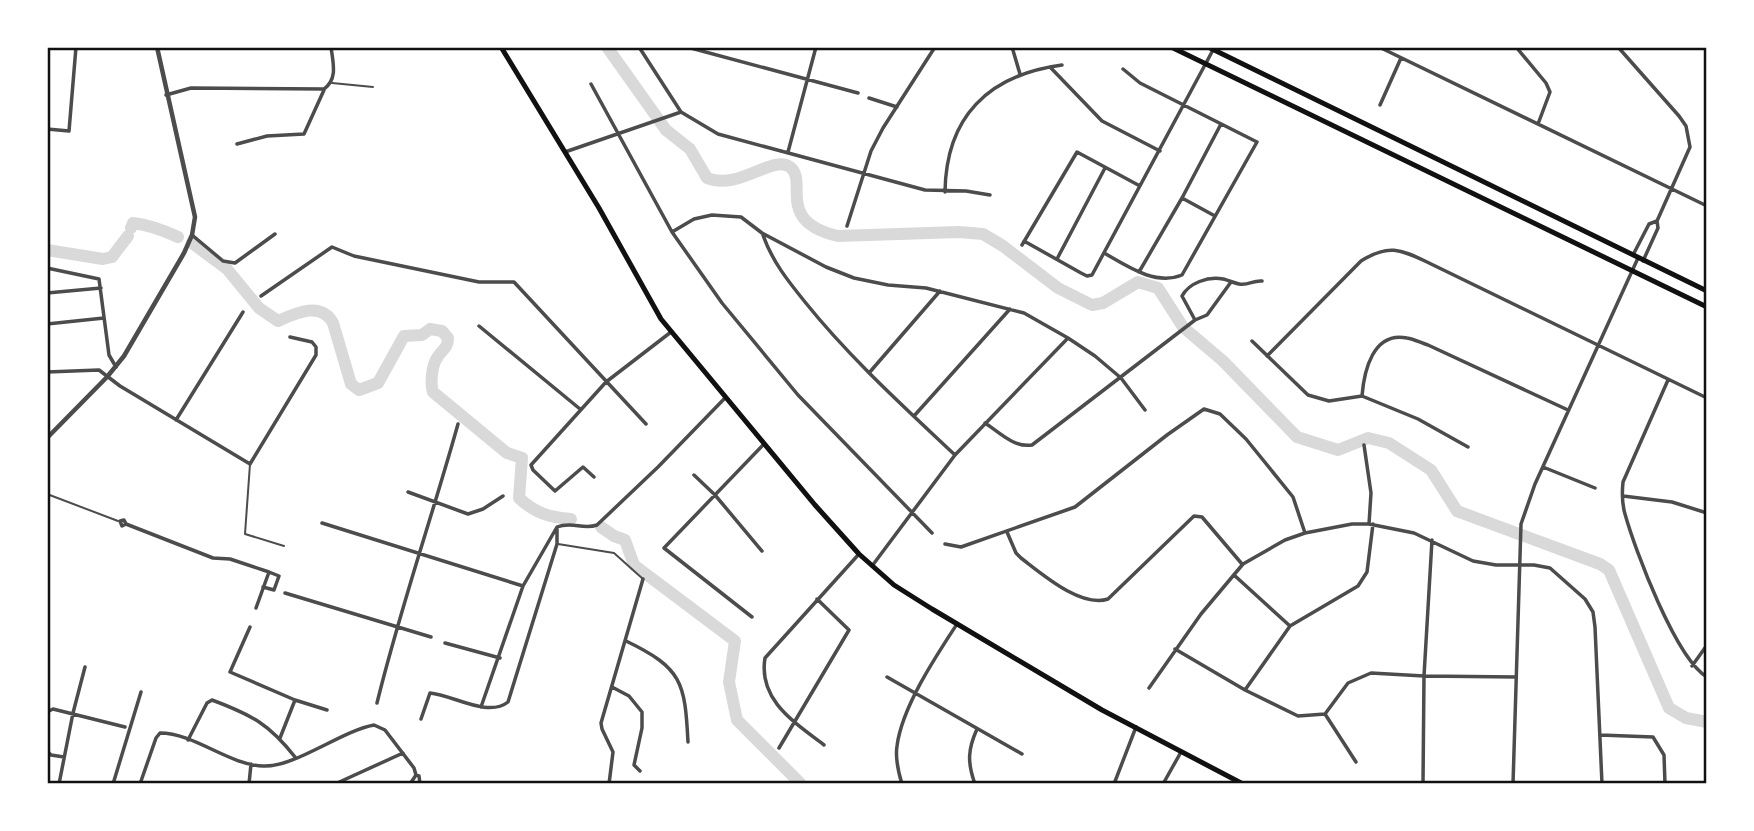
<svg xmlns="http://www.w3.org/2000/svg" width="1754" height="831" font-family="Lato,sans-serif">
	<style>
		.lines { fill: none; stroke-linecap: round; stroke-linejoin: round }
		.stream { stroke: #d9d9d9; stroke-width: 2 }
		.river { stroke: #d9d9d9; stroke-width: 12 }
		.service { stroke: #4c4c4c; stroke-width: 2 }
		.minor { stroke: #4c4c4c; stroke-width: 3.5 }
		.tertiary { stroke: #4c4c4c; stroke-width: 4.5 }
		.secondary { stroke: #111; stroke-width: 5 }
		.primary { stroke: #111; stroke-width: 5 }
		.neatline { fill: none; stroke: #111; stroke-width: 2.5 }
	</style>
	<rect width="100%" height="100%" fill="#fff"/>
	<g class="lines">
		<path class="stream" d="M800 783 801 784"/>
		<path class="river" d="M607 47 666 130 690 149 707 178C739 191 773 154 790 167 809 181 774 221 838 236L959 232 983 234 1003 246 1058 288 1092 305 1103 303 1138 282 1158 288 1183 327 1223 361 1297 437 1338 450 1368 438 1389 443 1431 470 1457 511 1600 564 1609 570 1669 708 1686 718 1707 722
			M131 228 133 223C150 225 163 230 178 237
			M192 243 227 269 259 308 278 321C296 313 321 301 333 323L351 384 359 390 378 383 404 336 422 335 430 329 442 331 448 338C448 349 442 349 437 358 432 365 430 384 433 392L507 453 522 458 519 498C535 513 548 517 571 519
			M47 250 103 259 112 257 128 236
			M601 527 614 536 625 540 634 565 735 641 729 682 737 720 800 783"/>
		<path class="service" d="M332 83 373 87
			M250 464 245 534 284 546
			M47 494 118 521
			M558 544 614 553 643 579"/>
		<path class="minor" d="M639 47 681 112 718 134 925 190 966 191 990 195
			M687 47 858 93
			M1012 47 1020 74
			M1379 47 1707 206
			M1516 47 1546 83 1550 92 1538 124
			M1618 47 1679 116 1686 126 1690 147 1657 221 1658 228 1643 261
			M1050 67 1102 121 1160 151
			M591 84 672 232 722 303 798 395 932 533
			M166 95 191 88 324 89C338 79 333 63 331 47
			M869 98 897 107
			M1380 105 1401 58
			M47 129 69 131 76 47
			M237 144 267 136 304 134 324 90
			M565 152 681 112
			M788 152 816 47
			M945 192C946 117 988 75 1062 65
			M1182 198 1215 216
			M847 226 871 151 883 128 935 47
			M672 232 694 219 712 215 741 217 762 233 826 267 854 278 888 285 926 288 1024 313 1068 338 1095 356 1121 378 1145 410
			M192 235 223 261 235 263 275 234
			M763 235C772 261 788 281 805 302 850 358 903 406 955 455
			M1024 241 1081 273 1087 276 1092 275 1213 50
			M1022 245 1077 152 1140 186
			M1104 253C1127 266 1155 286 1182 275L1257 142 1140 83 1123 69
			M1633 255 1649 224 1657 221
			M1057 259 1105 168
			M47 268 99 279 109 355 116 367
			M1139 272 1182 198 1221 124
			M1231 282 1207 315 1195 320 1182 296C1189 283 1208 276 1223 279 1228 280 1234 283 1239 284 1248 286 1253 280 1262 281
			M47 293 101 288
			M261 296 332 247 354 256 479 282H514L646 424
			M47 324 104 318
			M479 326 580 409
			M1252 341 1308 395 1329 401 1362 396 1418 419 1468 447
			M1267 356 1361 261C1388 244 1400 249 1427 262L1707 398
			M47 372 99 370 120 386 250 464 316 355V347L312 342 290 337
			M869 373 940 291
			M1668 380 1623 482C1622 492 1622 504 1625 514 1635 550 1676 659 1707 677
			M1362 396C1364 371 1373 331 1407 338 1414 339 1421 343 1428 345L1568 410
			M914 416 1010 309
			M176 420 243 312
			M985 423C999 432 1014 448 1032 445L1195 320
			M1364 445 1371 493 1369 524
			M1543 467 1595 488
			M694 475 715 495 762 551
			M594 477 583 467 555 491 533 470 531 465 606 382 671 332
			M408 492 468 514 483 509 503 496
			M1623 496 1672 502 1707 513
			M124 520 126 524 122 526 120 521Z
			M322 523 523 586
			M126 524 213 558 230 559 269 572 256 608
			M1007 532 1016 553 1021 558C1042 574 1081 608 1108 599L1194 516 1202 517 1242 564
			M945 544 961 547 1075 507 1167 435 1204 409 1220 414 1246 439 1293 497 1305 533
			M872 566 955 455 1068 338
			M1234 575 1290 626
			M263 587 274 590 279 576 269 572
			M285 593 431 637
			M752 617 664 548 764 444
			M250 627 230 672 295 700 280 738
			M626 641C682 668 685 682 688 742
			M445 643 500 658
			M1175 649 1245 690 1298 716 1325 714 1348 683 1371 673 1424 676 1516 677
			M1692 666 1707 645
			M887 677 1022 754
			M612 687 629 696 642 712V728L634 765 640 771
			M1149 688 1201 614 1243 564 1285 540 1305 533 1352 524H1369L1414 533 1473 561 1496 565H1534L1550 568 1585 599 1593 612 1595 627 1602 784
			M1245 690 1290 626 1358 586 1367 572 1373 524
			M295 700 327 710
			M377 703C400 609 432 517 458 424
			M481 707 523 586 557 527C572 521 583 530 597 525L658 467 725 398
			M47 712 53 709 125 727
			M1325 714 1356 762
			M421 719 430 693C453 695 488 718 508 702L557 544V529
			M1600 735 1653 737 1664 755 1665 784
			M188 740 207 703 212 700C252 715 269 724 295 757
			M824 745C794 722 758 700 765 658L859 554
			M779 748 849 630 817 599
			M47 751 51 755 64 757
			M59 784 73 713 85 667
			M113 784 141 692
			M140 784 156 738 160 733C194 733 229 765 263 766 294 768 341 731 374 725L385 730 414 768 416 775 419 776 420 784
			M249 784 251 764
			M335 784 403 753
			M410 784 416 775
			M609 784 613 752 602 729 601 723 643 579
			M902 784C898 771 895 759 897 746 902 707 936 656 957 624
			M975 784C967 762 968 749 977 729
			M1114 784 1136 727
			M1163 784 1181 752
			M1423 784 1424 676 1432 540
			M1513 784 1521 524 1535 484 1638 258"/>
		<path class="tertiary" d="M47 438 107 377 124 356 184 253 192 235 195 217 157 47"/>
		<path class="secondary" d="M501 47 599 208 661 319 815 505 859 554 894 585 932 609 1102 710 1243 784"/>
		<path class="primary" d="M1171 47 1707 307
			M1208 47 1707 291"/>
	</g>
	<rect width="1754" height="831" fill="none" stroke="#ffffff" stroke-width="98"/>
	<rect x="49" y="49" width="1656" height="733" class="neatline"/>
</svg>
